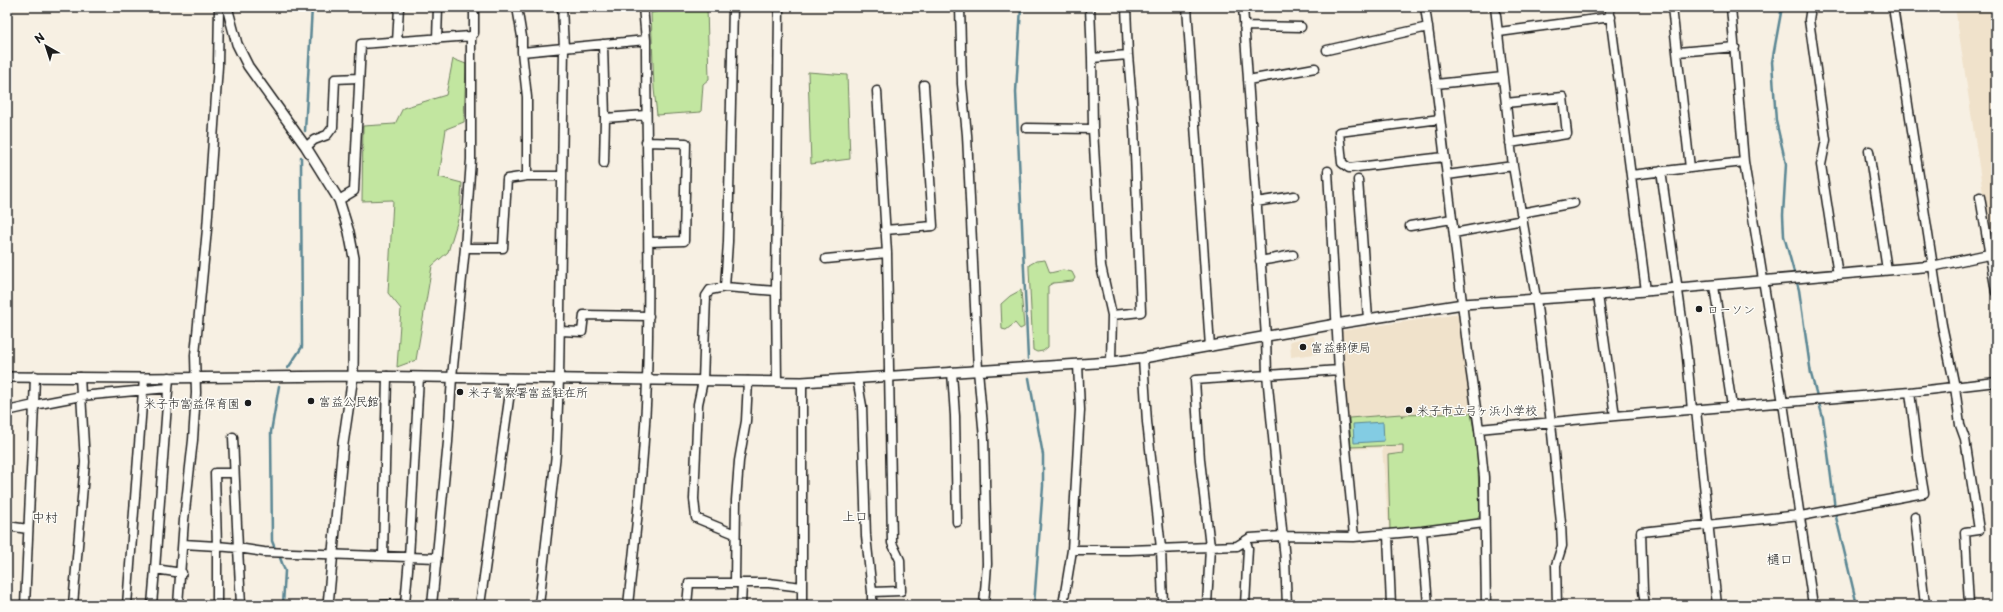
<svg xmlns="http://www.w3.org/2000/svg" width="2003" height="612" font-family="'Playpen Sans','Klee One',sans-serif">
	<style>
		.built { fill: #f0e2cb }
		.green { fill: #c2e6a0; stroke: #6f815e }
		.water { fill: #83cce3; stroke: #5a8693 }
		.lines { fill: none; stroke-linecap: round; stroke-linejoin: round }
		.stream { stroke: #5a8693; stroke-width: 2.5 }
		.minor-casing { stroke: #1c1c1c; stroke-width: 11 }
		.tertiary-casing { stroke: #1c1c1c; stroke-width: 12 }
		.minor { stroke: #fdfcf7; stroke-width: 8 }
		.tertiary { stroke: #fdfcf7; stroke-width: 9 }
		.poi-dot { fill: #1c1c1c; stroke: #fdfcf7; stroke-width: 1.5 }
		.labels { text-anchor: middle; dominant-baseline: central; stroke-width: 3; stroke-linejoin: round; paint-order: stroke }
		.poi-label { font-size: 12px; fill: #1c1c1c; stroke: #fdfcf7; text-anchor: start }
		.neighbourhood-label { font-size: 13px; fill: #1c1c1c; stroke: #fdfcf7 }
	</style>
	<rect width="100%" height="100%" fill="#f7f0e3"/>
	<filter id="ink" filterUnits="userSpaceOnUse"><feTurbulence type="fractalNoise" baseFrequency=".025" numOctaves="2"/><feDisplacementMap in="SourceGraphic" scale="8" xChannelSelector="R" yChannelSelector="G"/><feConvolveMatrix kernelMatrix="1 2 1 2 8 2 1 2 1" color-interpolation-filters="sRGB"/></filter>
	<g filter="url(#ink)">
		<path class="built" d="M1955 7H1996V245L1991 246Z
			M1460 314 1480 459 1482 515 1476 523 1389 532 1382 448 1348 449 1339 331Z
			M1314 336 1316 354 1291 357 1290 341Z"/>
		<path class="green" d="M678 7H707L709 79 703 84 701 112 657 115 654 89 651 13Z
			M453 59 466 64 464 122 446 129 439 177 462 183 460 213 448 252 432 266 416 360 397 367 401 309 388 293 393 200 362 201 363 126 395 124 403 108 446 95Z
			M808 72 847 75 850 159 811 164Z
			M1045 260 1050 273 1063 270 1072 272 1075 278 1073 281 1053 283 1048 286V347L1043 351 1037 352 1033 350 1029 269V265L1036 261Z
			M1021 290 1024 327 1020 329 1015 323 1006 330 1002 329 1001 304 1010 296Z
			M1471 413 1477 448 1480 515 1475 522 1390 530 1388 455 1403 453V445L1351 447 1349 418 1401 414 1402 418V415Z"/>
		<path class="water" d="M1383 422 1384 441 1354 443 1353 424Z"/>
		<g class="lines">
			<path class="stream" d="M1021 7 1016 92 1028 359
				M1782 7 1772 62 1776 121 1786 164 1783 215 1784 236 1799 290 1811 374 1823 418 1828 453 1836 517 1857 605
				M305 131 312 7
				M288 368 302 347 301 157
				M1029 378 1043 455V486L1034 605
				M276 551 272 541 271 432 279 386
				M279 555 285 571 283 605"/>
			<g class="minor-casing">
				<path id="minor" d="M517 7 522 37V52
					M960 7 962 84 967 135 978 370 984 438 987 564 984 605
					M1090 7 1092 58
					M1187 7 1210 347
					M1243 7 1266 337 1267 375 1339 370 1354 537
					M1425 7 1436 84 1468 353 1479 429 1484 477 1486 605
					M1495 7 1513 166 1536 298 1551 423 1561 523 1562 546 1556 565 1557 605
					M1609 7 1646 291
					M1672 7 1690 168 1744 162
					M1731 7 1744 162 1783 403 1813 605
					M1811 7 1809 20 1826 140 1821 165 1838 275
					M1893 7 1942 325 1955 387 1960 425 1965 439 1979 530 1965 532 1969 605
					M1244 26 1301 27
					M1499 32 1611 17
					M471 36 474 33V7
					M437 39 438 7
					M397 42 399 7
					M603 44 605 118 646 115
					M1327 50 1428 27
					M1678 52 1735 47
					M1248 80 1315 68
					M1436 84 1503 77
					M1506 103 1563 97 1567 134 1510 143
					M1440 119 1339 132 1342 163 1349 168 1444 157
					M1026 128 1093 129
					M646 142 686 143 684 241 649 242
					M306 147 314 140 327 135 333 127 335 79 358 78
					M1869 151 1887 270
					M604 163 605 118
					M1328 171 1339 370
					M1661 171 1686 347 1692 410
					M1447 175 1513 166
					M1631 175 1690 168
					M527 176H562
					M1358 180 1368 319
					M1980 197 1996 292
					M339 200 354 191 361 44 471 36V159L465 248 452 377 448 442 432 605
					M1256 202 1294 196
					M1521 213 1574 203
					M1410 226 1452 219
					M885 230 933 226 924 85
					M1454 233 1523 220
					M465 248H503L507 179 527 176V97L522 52 646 40
					M826 259 887 253
					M1260 261 1293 255
					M1714 286 1732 407
					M725 287 728 242 733 7
					M1598 295 1615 416
					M1112 315 1101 266 1093 129 1092 58 1128 55
					M560 331 582 332 584 315 649 316
					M1143 358 1147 422 1161 548 1163 605
					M1111 362 1112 315 1141 312 1134 126 1128 55 1126 7
					M1078 364 1080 410 1072 550H1129L1237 546 1250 538 1282 536 1354 537 1422 531 1484 523
					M952 372 955 416 957 522
					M35 376 34 405 81 396 168 388
					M169 377 155 569 182 573
					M857 378 862 406 866 536 872 592
					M748 381 746 421 739 461 736 500 735 583H769L802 587
					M777 382 776 291 779 7
					M1696 410 1717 605
					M7 411 34 405 25 605
					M1479 429 1615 416 1910 392 1996 382
					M233 437 238 548 264 552 437 558
					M1801 516 1924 493 1918 458 1910 392
					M1915 517 1925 605
					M7 526 28 529
					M1422 531 1428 605
					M735 534 696 518 694 499 698 404 703 381 706 296 710 290 725 287 776 291
					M1388 535 1391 605
					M183 544 217 546 215 473H234
					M383 556 387 376
					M73 605 85 462 80 377
					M127 605 144 378
					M152 605 155 569
					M178 605 184 520 193 440 196 393 195 355 207 229 218 66 219 7
					M217 605V546L238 548 241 605
					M380 605 405 604 409 558 419 377
					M480 605 512 378
					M539 605 556 454 559 379 564 48 562 7
					M628 605C636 530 645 455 647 379 651 266 646 153 646 40L643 7
					M687 605 689 583H735
					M741 605 742 584
					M802 605V382
					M872 605V592L901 591 900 560 892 543 887 253 877 91
					M1063 605 1072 550
					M1207 605 1210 547 1200 460 1195 380 1267 375 1285 560 1287 605
					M1245 605 1248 548 1246 542
					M1645 605 1643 591 1641 532 1800 515"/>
			</g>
			<g class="tertiary-casing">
				<path id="tertiary" d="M227 7 237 44 248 66 306 147 339 200 349 232 354 258 353 376 343 444 328 605
					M7 377 144 378 353 376 802 382 1111 362 1143 358 1336 324 1463 304 1598 295 1934 266 1996 253"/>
			</g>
			<use href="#minor" class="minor"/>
			<use href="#tertiary" class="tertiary"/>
		</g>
	</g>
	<g class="poi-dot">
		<circle cx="1699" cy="309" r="4"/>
		<circle cx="1303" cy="347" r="4"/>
		<circle cx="460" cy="392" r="4"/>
		<circle cx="311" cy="401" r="4"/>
		<circle cx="248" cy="403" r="4"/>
		<circle cx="1409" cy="410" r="4"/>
	</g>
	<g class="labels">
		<g class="poi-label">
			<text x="1707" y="309">ローソン</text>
			<text x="1311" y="347">富益郵便局</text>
			<text x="468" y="392">米子警察署富益駐在所</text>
			<text x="319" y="401">富益公民館</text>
			<text x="240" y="403" text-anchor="end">米子市富益保育園</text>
			<text x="1417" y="410">米子市立弓ヶ浜小学校</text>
		</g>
		<g class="neighbourhood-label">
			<text x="855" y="515">上口</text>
			<text x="45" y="516">中村</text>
			<text x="1780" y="558">樋口</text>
		</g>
	</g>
	<rect width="2003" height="612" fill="none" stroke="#fdfcf7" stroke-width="24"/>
	<rect x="12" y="12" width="1979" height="588" fill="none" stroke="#1c1c1c" stroke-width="1.5" filter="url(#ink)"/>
	<g transform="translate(46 46) rotate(321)" stroke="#fdfcf7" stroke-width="3" paint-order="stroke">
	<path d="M0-3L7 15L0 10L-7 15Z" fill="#1c1c1c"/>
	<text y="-6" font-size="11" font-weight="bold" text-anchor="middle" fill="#1c1c1c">N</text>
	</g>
</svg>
